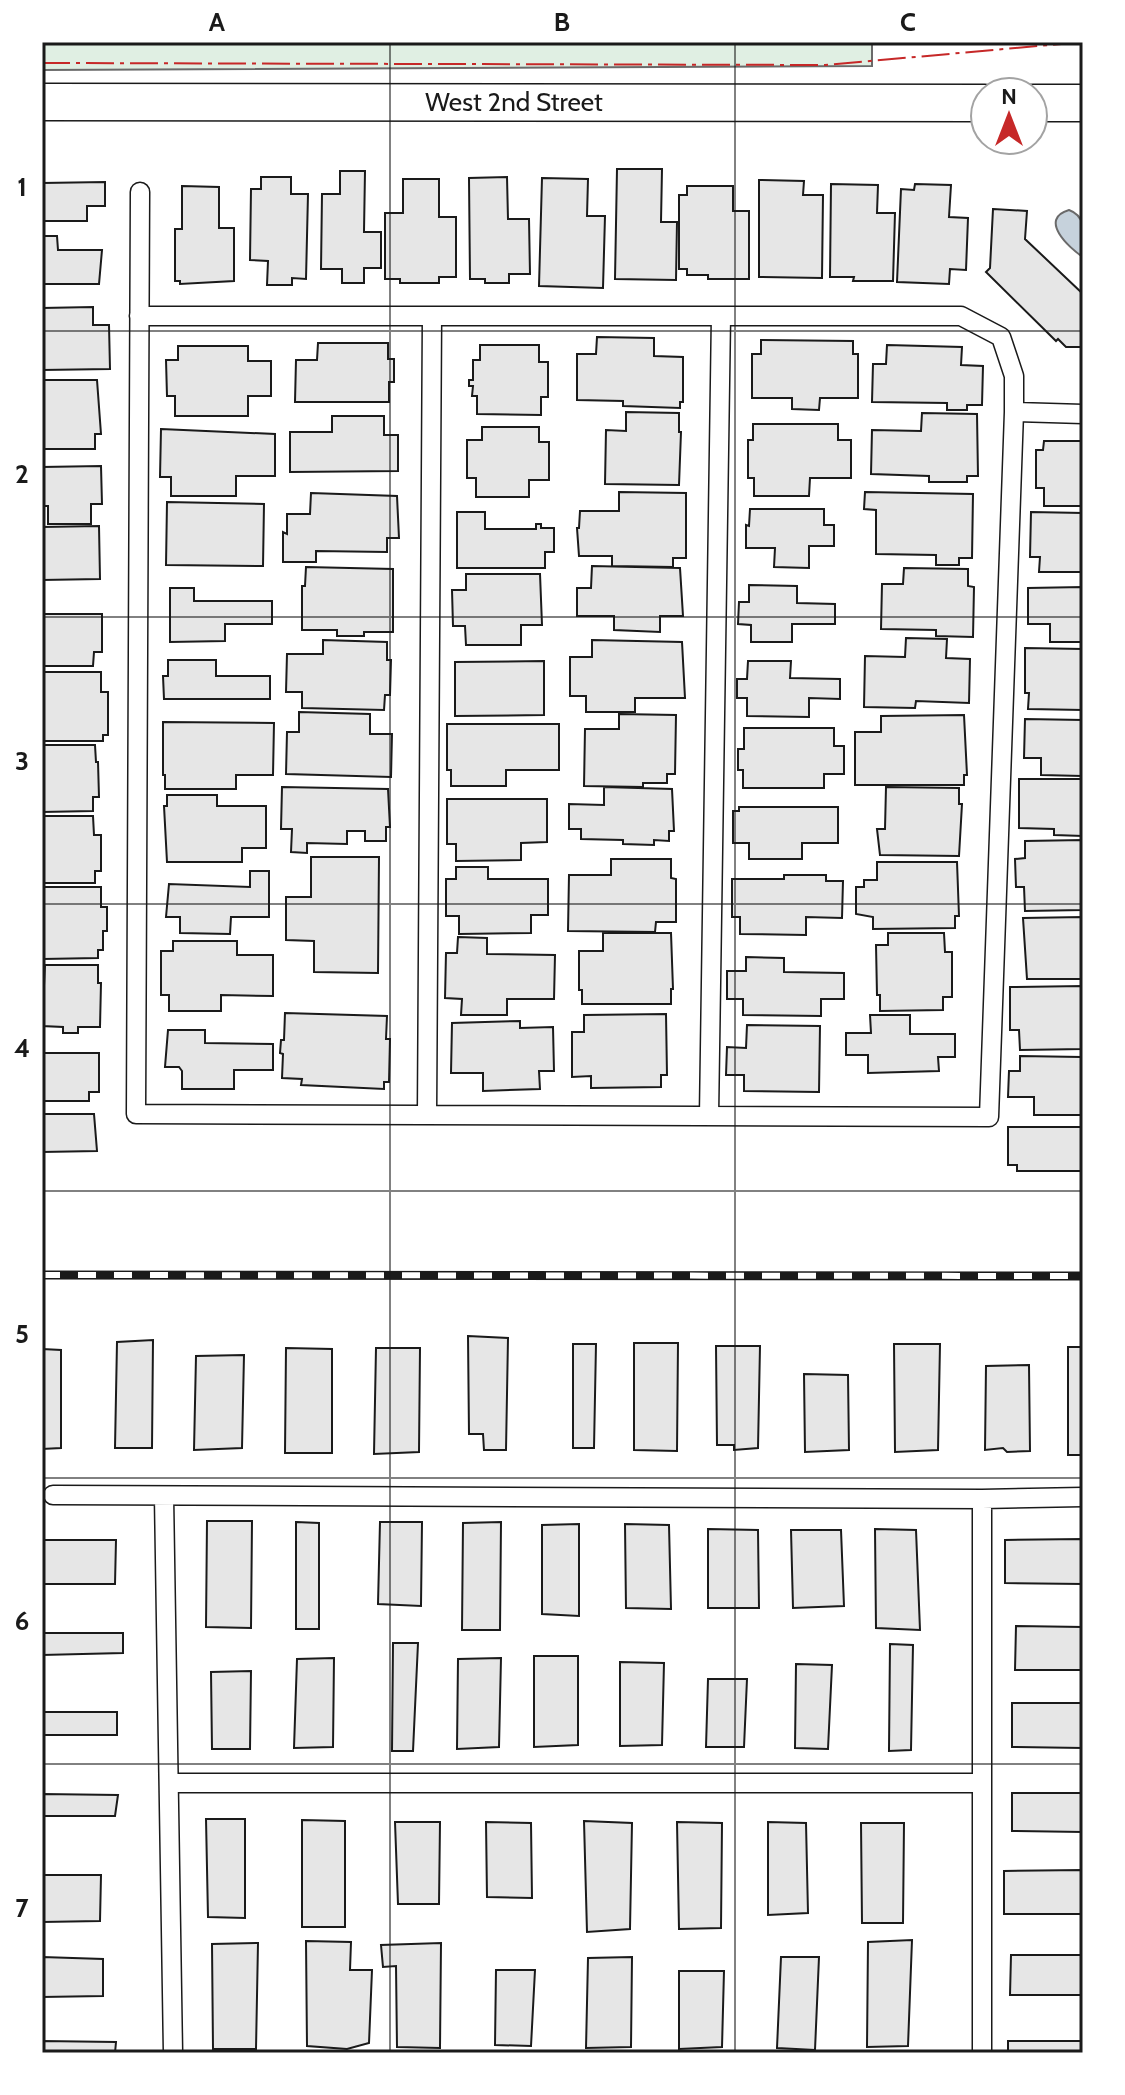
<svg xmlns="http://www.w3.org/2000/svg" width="1125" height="2095" font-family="Cabin,sans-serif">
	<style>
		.green { fill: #e0efe3; stroke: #6a6a6a; stroke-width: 2 }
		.water { fill: #c6d2dc; stroke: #6a6a6a; stroke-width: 2 }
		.building { fill: #e6e6e6; stroke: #1a1a1a; stroke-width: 2 }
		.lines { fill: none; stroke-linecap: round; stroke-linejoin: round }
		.lane-casing { stroke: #1a1a1a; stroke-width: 21 }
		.street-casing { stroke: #1a1a1a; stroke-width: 39 }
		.lane { stroke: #fff; stroke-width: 18 }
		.street { stroke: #fff; stroke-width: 36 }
		.rail-casing { stroke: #1a1a1a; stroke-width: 9 }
		.rail { stroke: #fff; stroke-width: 6; stroke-dasharray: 18; stroke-linecap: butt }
		.power { stroke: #c62828; stroke-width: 2; stroke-dasharray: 28 6 4 6; stroke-linecap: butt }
		.grid { fill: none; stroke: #1a1a1a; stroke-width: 2; stroke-opacity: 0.55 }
		.labels { text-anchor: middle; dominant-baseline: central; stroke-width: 6; stroke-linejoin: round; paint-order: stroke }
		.street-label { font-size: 26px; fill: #1a1a1a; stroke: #fff }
		.neatline { fill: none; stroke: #1a1a1a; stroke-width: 3 }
		.grid-label { font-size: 26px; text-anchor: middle; font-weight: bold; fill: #1a1a1a }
	</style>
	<rect width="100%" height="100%" fill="#fff"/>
	<path class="green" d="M42 42H872V66L42 70Z"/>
	<path class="water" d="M1069 210C1089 217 1083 239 1083 257 1069 248 1038 219 1069 210Z"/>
	<path class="building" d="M617 169H662L661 222H677L676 280 615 279Z
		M340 171H365L364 232H381V268H364V283H342V269H321L322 194H340Z
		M261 177H291V194H308L306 279 292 278V285H267L268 261 250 260 251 189H261Z
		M507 177 508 219H529L530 274H509V283H485V279H470L469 178Z
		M542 178 588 179 587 216H605L603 288 539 286Z
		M403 179H439V217H456V277H439V283H400V279H385V213H403Z
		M759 180 804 181 803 195H823L822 278 759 277Z
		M105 182V206H87V221H42V183Z
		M831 184 878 185 877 213H895L893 281H853L854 277H830Z
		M915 184 951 185 949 217 968 218 966 270 950 269 949 284 897 282 901 189 914 190Z
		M182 186 219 187V228H234V281L180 284V281H175V229H182Z
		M687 186H733V211H749V279H708V275H687V269H679V195H687Z
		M993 209 1027 211 1025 239 1083 294V347H1066L1058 339 1056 341 986 272 990 268Z
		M42 236H57L58 250H102L99 284H42Z
		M93 307V325H109L110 369 42 370V308Z
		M597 337 654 338V356L683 357V402H680V408L623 406V401L577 400V354H596Z
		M761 340 853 341V354H858V398H820L819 410 792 409V398H752V354H761Z
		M318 343H388V359H394V382H389V402H295L296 360H317Z
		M480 345H539V362H548V397H541V415L477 414V396H472L473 386H469V380H473V360H480Z
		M887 345 962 347 961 365 983 366 982 405H967V410H947V403L872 402 873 364H886Z
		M178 346H248V361H271V396H248V416H175V396H167L166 360H178Z
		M42 380H97L101 434H95V449H42Z
		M626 412 679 413V432H681L679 485 605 484 606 430 626 431Z
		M922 413 977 414 978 476H967V482H929V476L871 474 872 430 921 431Z
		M332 416H384V435H398V471L290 472V432H332Z
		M753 424H838V440H851V478H810L809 496H754V478H748V440H753Z
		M482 427H539V442H549V480H529V497H476V478H467V440H482Z
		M161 429 275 434V476H236V496H171V477H160Z
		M1044 441H1083V506H1044V488H1036V450H1043Z
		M101 466 102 504H91V524H48V506H42V467Z
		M619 492 686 493V558H673V567L612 566V556H579L577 528H579L580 511H619Z
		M865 492 973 494 972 558H959V565H936V555L876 554V510L864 509Z
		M311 493 397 496 399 538H387V552L316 551V562H283V532L287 534V514H310Z
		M167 502 264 504 263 566 166 565Z
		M750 509H824V525H834V546H809V568L774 567 775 548H746V525L749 526Z
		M457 512H485V529H536V524H541V528H554V552H545V568H457Z
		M1031 512 1083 513V572H1039L1040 557H1030Z
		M99 526 100 579 42 580V527Z
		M592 566 680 568 683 616H660V632L614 630V616H577V588H591Z
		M306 567 393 569V632H364V636H337V630H302V586H305Z
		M904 568 968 569V586L974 587 973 637 936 636V630L881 629 882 584H903Z
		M466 574H540L542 625H521V645H466L465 626H453L452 590H466Z
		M749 585 797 586V603L835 604V624H792V642H751V625L738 624 739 602H749Z
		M1083 587V642H1050V624H1028V588Z
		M170 588H194V601H272V624H225V641L170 642Z
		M42 614H102V652H94L93 666H42Z
		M906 638 947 639 946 658 970 659 969 703 916 701 915 708 864 707 865 656 905 657Z
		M323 640 387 642V660H391L390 695H385L384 710 302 708V692H286L287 654H323Z
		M592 640 682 642 685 698H635V712H586V696H570V657H592Z
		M1025 648 1083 649V710L1028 709 1029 693H1025Z
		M168 660H216V676H270V699H164L163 676H168Z
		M544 661V715L455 716V662Z
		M748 661H791L790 678 840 679V699L809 698V717L747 716V698H737V679H747Z
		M42 672H101V692H108V735H103V741H42Z
		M299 712 370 714V734H392L391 777 286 774 287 732H299Z
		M619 714 676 715 675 774H667V783H643V787L584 786 585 729H619Z
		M964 715 967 775H964V785H855V732H881V716Z
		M1025 719 1083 720 1082 776 1041 775V758H1024Z
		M163 722 274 723 273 775H236V789H165V775H163Z
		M447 724H559V770H506V786H451V770H447Z
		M744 728H834V746H844V774H824V788H743V770H738V749H744Z
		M42 745H95L96 762H98L99 797H93V811L42 812Z
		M1019 779H1083V836L1054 835V829L1019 828Z
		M282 787 388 789 390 827H386V841H365V831H347V844L307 843V853L291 852 292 829H281Z
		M604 787 672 789 674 831H669V841L654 840V845L623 844V840L581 839V829H569V804L604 805Z
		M886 787 959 788V804H962L959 856 880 855 877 829H885Z
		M167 795H217V806H266V848H242V862H167L164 806H167Z
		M447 799H547V842L521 843V860L456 861V844H447Z
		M739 807H838V843H802V859H749V843H733V811H739Z
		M42 816H93L94 835H101V871H95V883H42Z
		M1083 840V910L1025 911 1024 887H1016L1015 859 1025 858V841Z
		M311 857H379L378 973 314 972V941L286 940V897H311Z
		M611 859H671V878L676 879V922H656L655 932 568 931 569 875H611Z
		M877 862H957L959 916H955V928L873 929V917L856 914V887H864V880H877Z
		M456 867H488V879H548V915H531V933L459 934V916H446V879H456Z
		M250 871H269V917H231L230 934 180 933V917H166L169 884 250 887Z
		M784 875H826V881H843L842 918 806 917V935L740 934V917H732V879H784Z
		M42 887H101V907H107V931H103V950H98V958L43 959Z
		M1083 917 1082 979H1027L1023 918Z
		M603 933H671L673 989H671V1004H582V990H579V951H603Z
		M888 933H944L945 952H952V997H943V1010L880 1011V995H877L876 945H888Z
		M458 937 487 938V954L555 955 554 999H507V1015H461L462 999 445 998 446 953H457Z
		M173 941H237V955H273V996L221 995V1011H169V995H161V951H173Z
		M746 957 784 958V972L844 973V999H821V1016L743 1015V999H727V971H746Z
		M45 965H98V983H101L100 1027H78V1033H63V1027L42 1026Z
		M1083 986V1049L1020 1050 1019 1030H1010V987Z
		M285 1013 387 1016 386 1039H390L389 1082H384V1089L301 1085 302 1079 282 1078 283 1054 280 1053 281 1040H284Z
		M666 1014 667 1075H661V1087L591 1088V1076L572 1077V1032H584V1015Z
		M870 1015H910V1034H955V1057H938L939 1071 868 1073V1055H846V1033H871Z
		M520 1021V1028L553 1027 554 1071H539L540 1089 483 1091V1073H451L452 1023Z
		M747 1025 820 1026 819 1092 744 1091V1075H726L727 1047 746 1048Z
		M168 1030H205V1043L273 1044V1070H234V1089H182V1071L179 1067H165Z
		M42 1053H99V1092H89V1101H42Z
		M1020 1056 1081 1057 1083 1115H1034V1097H1008L1009 1071H1020Z
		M42 1114H94L97 1151 42 1152Z
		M1008 1127H1083V1171H1017V1165H1008Z
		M468 1336 508 1338 506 1450H484L483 1434H469Z
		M153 1340 152 1448H115L117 1342Z
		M634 1343H678L677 1451 634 1450Z
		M573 1344H596L594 1448H573Z
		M894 1344H940L938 1450 895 1452Z
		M716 1346H760L758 1448 734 1450V1445H717Z
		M1068 1347H1083V1455H1068Z
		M286 1348 332 1349V1453H285Z
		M376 1348H420L419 1452 374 1454Z
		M42 1349 61 1350V1448L42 1449Z
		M244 1355 242 1448 194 1450 196 1356Z
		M1029 1365 1030 1451 1007 1452 1003 1448 985 1450 986 1366Z
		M804 1374 848 1375 849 1450 805 1452Z
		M207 1521H252L251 1628 206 1627Z
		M296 1522 319 1523V1629H296Z
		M380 1522H422L421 1606 378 1604Z
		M501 1522 500 1630H462L463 1523Z
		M579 1524V1616L542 1614V1525Z
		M625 1524 669 1525 671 1609 626 1608Z
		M708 1529 758 1530 759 1608H708Z
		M875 1529 916 1530 920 1630 876 1628Z
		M791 1530H841L844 1606 793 1608Z
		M1083 1539V1584L1005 1583V1540Z
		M42 1540H116L115 1584H42Z
		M1016 1626 1083 1627V1670H1015Z
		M42 1633H123V1653L42 1655Z
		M393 1643H418L413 1751H392Z
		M890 1644 913 1645 911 1750 889 1751Z
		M534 1656H578V1745L534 1747Z
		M334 1658 333 1747 294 1748 297 1659Z
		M501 1658 499 1747 457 1749 458 1659Z
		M620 1662 664 1663 662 1745 620 1746Z
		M796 1664 832 1665 828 1749 795 1748Z
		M251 1671 250 1749H212L211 1672Z
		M708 1679H747L744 1747H706Z
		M1012 1703H1083V1748L1012 1747Z
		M42 1712H117V1735H42Z
		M1012 1793H1083V1832L1012 1831Z
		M42 1794 118 1795 115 1816H42Z
		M206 1819H245V1918L208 1917Z
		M302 1820 345 1821V1927H302Z
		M584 1821 632 1823 630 1929 587 1932Z
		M395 1822H440L439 1904H398Z
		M486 1822 531 1823 532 1898 487 1897Z
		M677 1822 722 1823 721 1928 679 1929Z
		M768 1822 806 1823 808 1913 768 1915Z
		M861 1823H904L903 1923H862Z
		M1083 1870V1914H1004V1871Z
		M42 1875H101L100 1921 42 1922Z
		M912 1940 908 2046 867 2047 868 1942Z
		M306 1941 351 1942 350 1970H372L369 2043 347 2049 307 2046Z
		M258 1943 256 2049H213L212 1944Z
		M441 1943 440 2048 397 2047 396 1966 383 1967 381 1945Z
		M1011 1955H1083V1995H1010Z
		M42 1957 103 1959V1996L42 1997Z
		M632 1957 631 2047 586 2048 588 1958Z
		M781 1957H819L815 2050 777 2048Z
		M496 1970H535L531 2046 495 2045Z
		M679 1971H724L722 2047 679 2049Z
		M42 2041 116 2042 115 2053H42Z
		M1008 2041H1083V2053H1008Z"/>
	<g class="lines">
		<g class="lane-casing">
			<path id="lane" d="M139 316H961L1001 337 1014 376V412L989 1117 136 1114C138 807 138 499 140 192
				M1014 412 1083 414
				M427 1115 432 316
				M709 1116 721 316
				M53 1495 982 1499 1083 1497
				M164 1496 173 2053
				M982 1499V2053
				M169 1783H982"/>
		</g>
		<g class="street-casing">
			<path id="street" d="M42 102 985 103
				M1033 103H1083"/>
		</g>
		<use href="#lane" class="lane"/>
		<use href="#street" class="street"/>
		<g class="rail-casing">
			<path id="rail" d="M42 1275 1083 1276"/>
		</g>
		<use href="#rail" class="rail"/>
		<path class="power" d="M42 63 825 65 1083 42"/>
	</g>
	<path class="grid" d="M390 42V2053M735 42V2053M42 331H1083M42 617H1083M42 904H1083M42 1191H1083M42 1478H1083M42 1764H1083"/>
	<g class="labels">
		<g class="street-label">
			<text x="514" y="102">West 2nd Street</text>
		</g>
	</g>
	<rect width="1125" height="2095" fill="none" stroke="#ffffff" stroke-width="88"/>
	<g transform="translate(1009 116)"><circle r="38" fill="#ffffff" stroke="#a3a3a3" stroke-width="2"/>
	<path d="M0-6L14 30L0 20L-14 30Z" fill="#c62828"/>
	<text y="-12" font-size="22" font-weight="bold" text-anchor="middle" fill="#1a1a1a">N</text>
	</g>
	<rect x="44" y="44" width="1037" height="2007" class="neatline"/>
	<g class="grid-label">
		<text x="217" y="31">A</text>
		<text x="562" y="31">B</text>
		<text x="908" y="31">C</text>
		<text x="22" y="196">1</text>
		<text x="22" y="483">2</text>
		<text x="22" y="770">3</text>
		<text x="22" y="1057">4</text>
		<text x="22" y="1343">5</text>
		<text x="22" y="1630">6</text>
		<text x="22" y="1917">7</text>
	</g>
</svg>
